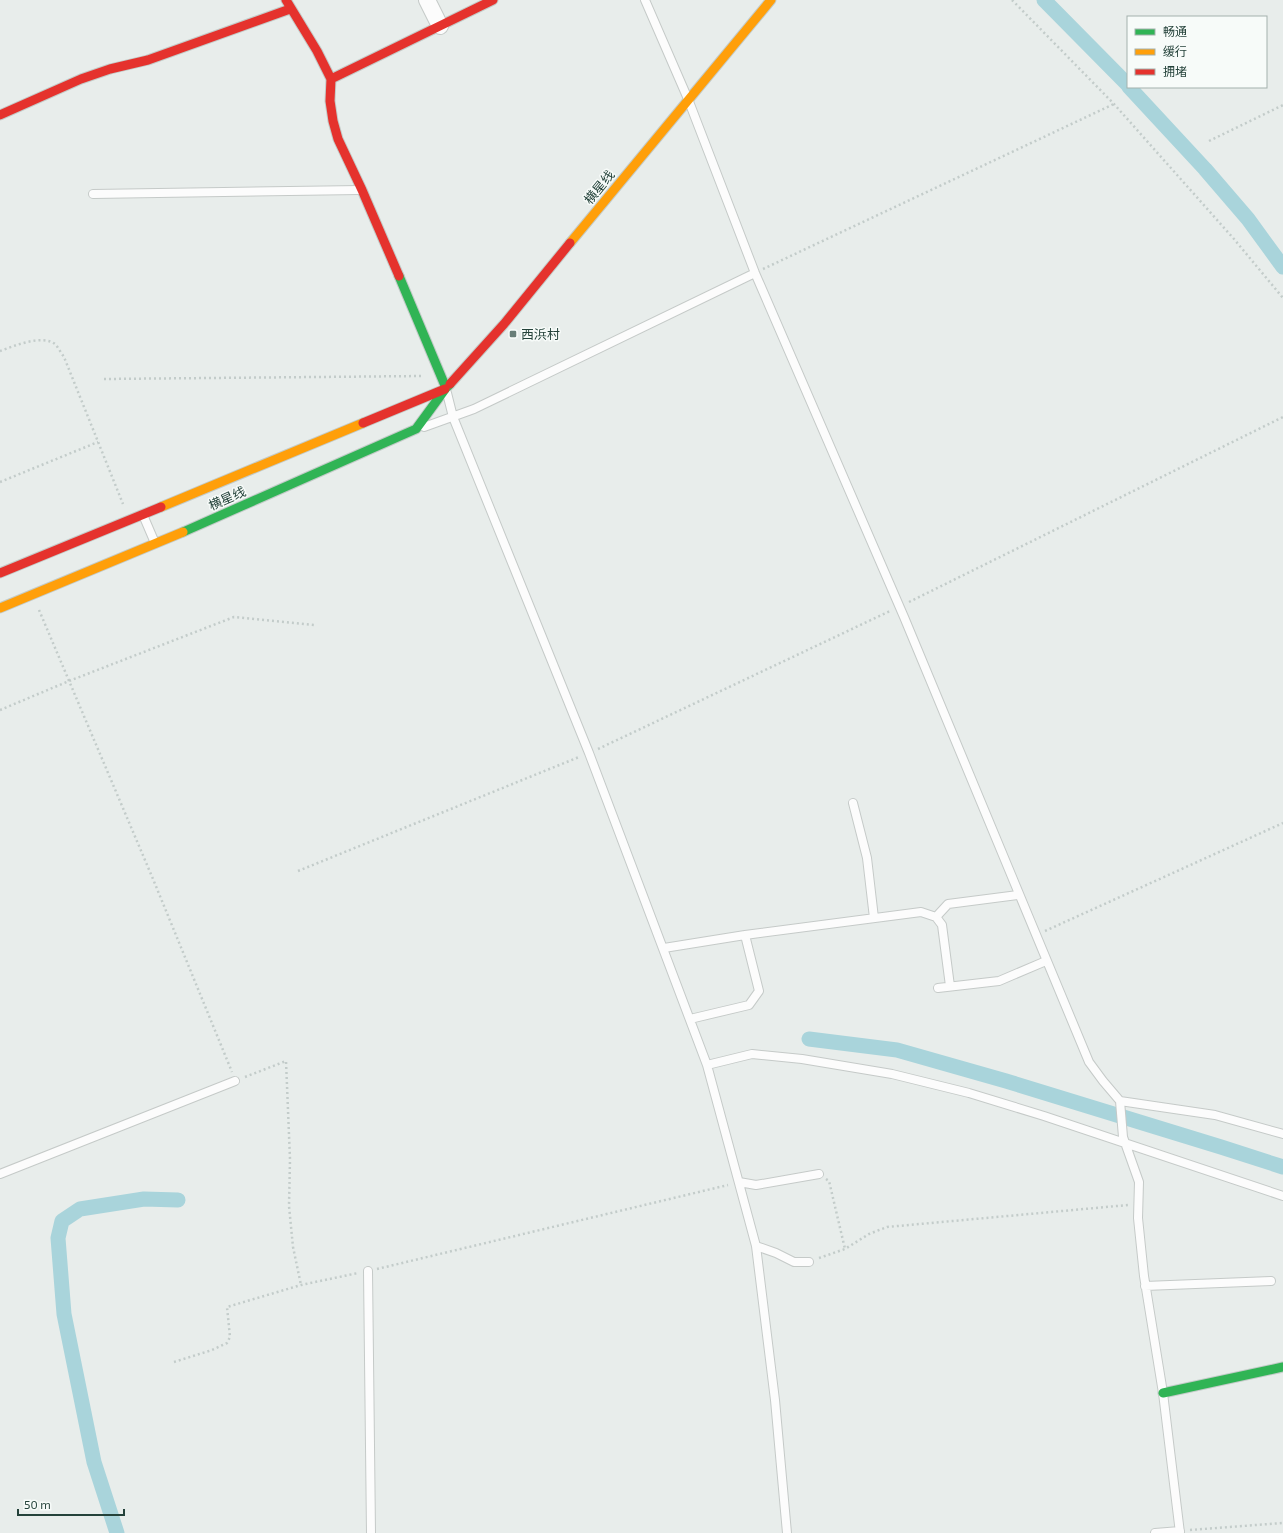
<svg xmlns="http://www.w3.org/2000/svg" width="1283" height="1533" font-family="'Exo 2','Noto Sans SC',sans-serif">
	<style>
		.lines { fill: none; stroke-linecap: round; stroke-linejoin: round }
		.canal { stroke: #a9d4db; stroke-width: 15 }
		.lane-casing { stroke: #c5cac8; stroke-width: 10 }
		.street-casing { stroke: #c5cac8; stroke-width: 18 }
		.fast-casing { stroke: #c3cbc8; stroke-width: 11 }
		.slow-casing { stroke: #c3cbc8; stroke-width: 11 }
		.jam-casing { stroke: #c3cbc8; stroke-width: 11 }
		.path { stroke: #c3ccca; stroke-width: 2.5; stroke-dasharray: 2 3; stroke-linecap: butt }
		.lane { stroke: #fcfcfc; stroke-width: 8 }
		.street { stroke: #fcfcfc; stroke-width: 16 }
		.fast { stroke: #30b455; stroke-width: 9 }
		.slow { stroke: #ff9f0a; stroke-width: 9 }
		.jam { stroke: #e5322d; stroke-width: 9 }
		.poi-dot { fill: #697e78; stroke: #f7fbf9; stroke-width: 1.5 }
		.labels { text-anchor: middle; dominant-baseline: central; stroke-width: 3; stroke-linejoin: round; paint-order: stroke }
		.street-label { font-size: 13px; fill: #24423a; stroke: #f7fbf9 }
		.poi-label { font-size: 13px; fill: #24423a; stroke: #f7fbf9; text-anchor: start }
	</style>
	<rect width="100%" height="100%" fill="#e8edeb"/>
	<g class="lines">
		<path class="canal" d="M1044 0 1128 85
			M1129 87 1205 169 1248 219 1283 267
			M809 1039 897 1050 1006 1081 1221 1147 1283 1167
			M117 1533 94 1462 64 1314 58 1238 62 1221 80 1209 144 1199 178 1200"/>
		<g class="lane-casing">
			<path id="lane" d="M645 0 688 99 755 273 904 617 1089 1062 1103 1081 1120 1101 1123 1137 1139 1182 1138 1218 1144 1276 1163 1393 1180 1533
				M93 194 360 190
				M447 393 453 417 589 753 707 1065 756 1246 775 1400 787 1533
				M424 427 474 409 755 273
				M143 515 155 543
				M853 803 867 858 874 918
				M936 917 948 904 1018 895
				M664 948 745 935 921 912 936 917 942 925 950 986
				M938 988 999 981 1046 961
				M690 1019 749 1005 759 991 745 935
				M707 1065 752 1054 802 1059 892 1074 969 1093 1044 1116 1283 1196
				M1120 1101 1215 1115 1283 1134
				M0 1174 235 1081
				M739 1182 756 1185 819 1174
				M756 1246 776 1253 794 1262H809
				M368 1271 371 1533
				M1145 1286 1271 1281
				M1155 1533 1180 1531"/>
		</g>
		<g class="street-casing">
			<path id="street" d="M427 0 440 26"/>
		</g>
		<g class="fast-casing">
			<path id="fast" d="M399 276 446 388
				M183 532 416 429 446 388 450 384
				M1163 1393 1283 1367"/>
		</g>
		<g class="slow-casing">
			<path id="slow" d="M570 243 771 0
				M161 507 363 423
				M0 608 183 532"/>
		</g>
		<g class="jam-casing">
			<path id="jam" d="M286 0 317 51 331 79 330 101 333 121 338 139 362 190 399 276
				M331 79 493 0
				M0 115 81 79 110 69 148 60 290 9
				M450 384 504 324 570 243
				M363 423 445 389
				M0 573 161 507"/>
		</g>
		<path class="path" d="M1012 0 1114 104 1234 239 1283 298
			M1209 141 1283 105
			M763 269 1114 104
			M0 351C14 346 42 334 55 344 58 347 61 353 64 357L123 504
			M104 379 423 376
			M0 482 98 442
			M909 602 1283 417
			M39 610 153 879 232 1072
			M0 710 69 681 234 617 314 625
			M598 749 890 611
			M298 871 579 757
			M1045 931 1283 823
			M245 1077 286 1061 290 1159 289 1206 293 1247 301 1285
			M826 1179 829 1181 845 1249
			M819 1258 845 1249 869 1234 887 1227 1128 1205
			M377 1269 728 1185
			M174 1362 212 1350 227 1343 230 1337 227 1307 301 1285 358 1273
			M1190 1530 1283 1523"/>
		<use href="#lane" class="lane"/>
		<use href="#street" class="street"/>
		<use href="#fast" class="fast"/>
		<use href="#slow" class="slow"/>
		<use href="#jam" class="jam"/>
	</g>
	<rect class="poi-dot" x="509" y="330" width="8" height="8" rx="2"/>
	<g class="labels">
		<g class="street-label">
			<text transform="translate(599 187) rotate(-51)">横星线</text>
			<text transform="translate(227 498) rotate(-24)">横星线</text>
		</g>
		<g class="poi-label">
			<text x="521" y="334">西浜村</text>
		</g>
	</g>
	<rect x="1127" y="16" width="140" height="72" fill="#f7fbf9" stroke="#a3b1ad"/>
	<rect x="1135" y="29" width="20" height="6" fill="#30b455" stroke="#a3b1ad"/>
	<text x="1163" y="36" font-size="12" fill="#24423a">畅通</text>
	<rect x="1135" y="49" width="20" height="6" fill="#ff9f0a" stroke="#a3b1ad"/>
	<text x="1163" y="56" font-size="12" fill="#24423a">缓行</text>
	<rect x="1135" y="69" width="20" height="6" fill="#e5322d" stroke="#a3b1ad"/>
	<text x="1163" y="76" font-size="12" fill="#24423a">拥堵</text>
	<path d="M18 1509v6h106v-6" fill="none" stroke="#24423a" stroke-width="2"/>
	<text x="24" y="1509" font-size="12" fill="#24423a" stroke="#f7fbf9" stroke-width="3" paint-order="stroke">50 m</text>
</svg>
